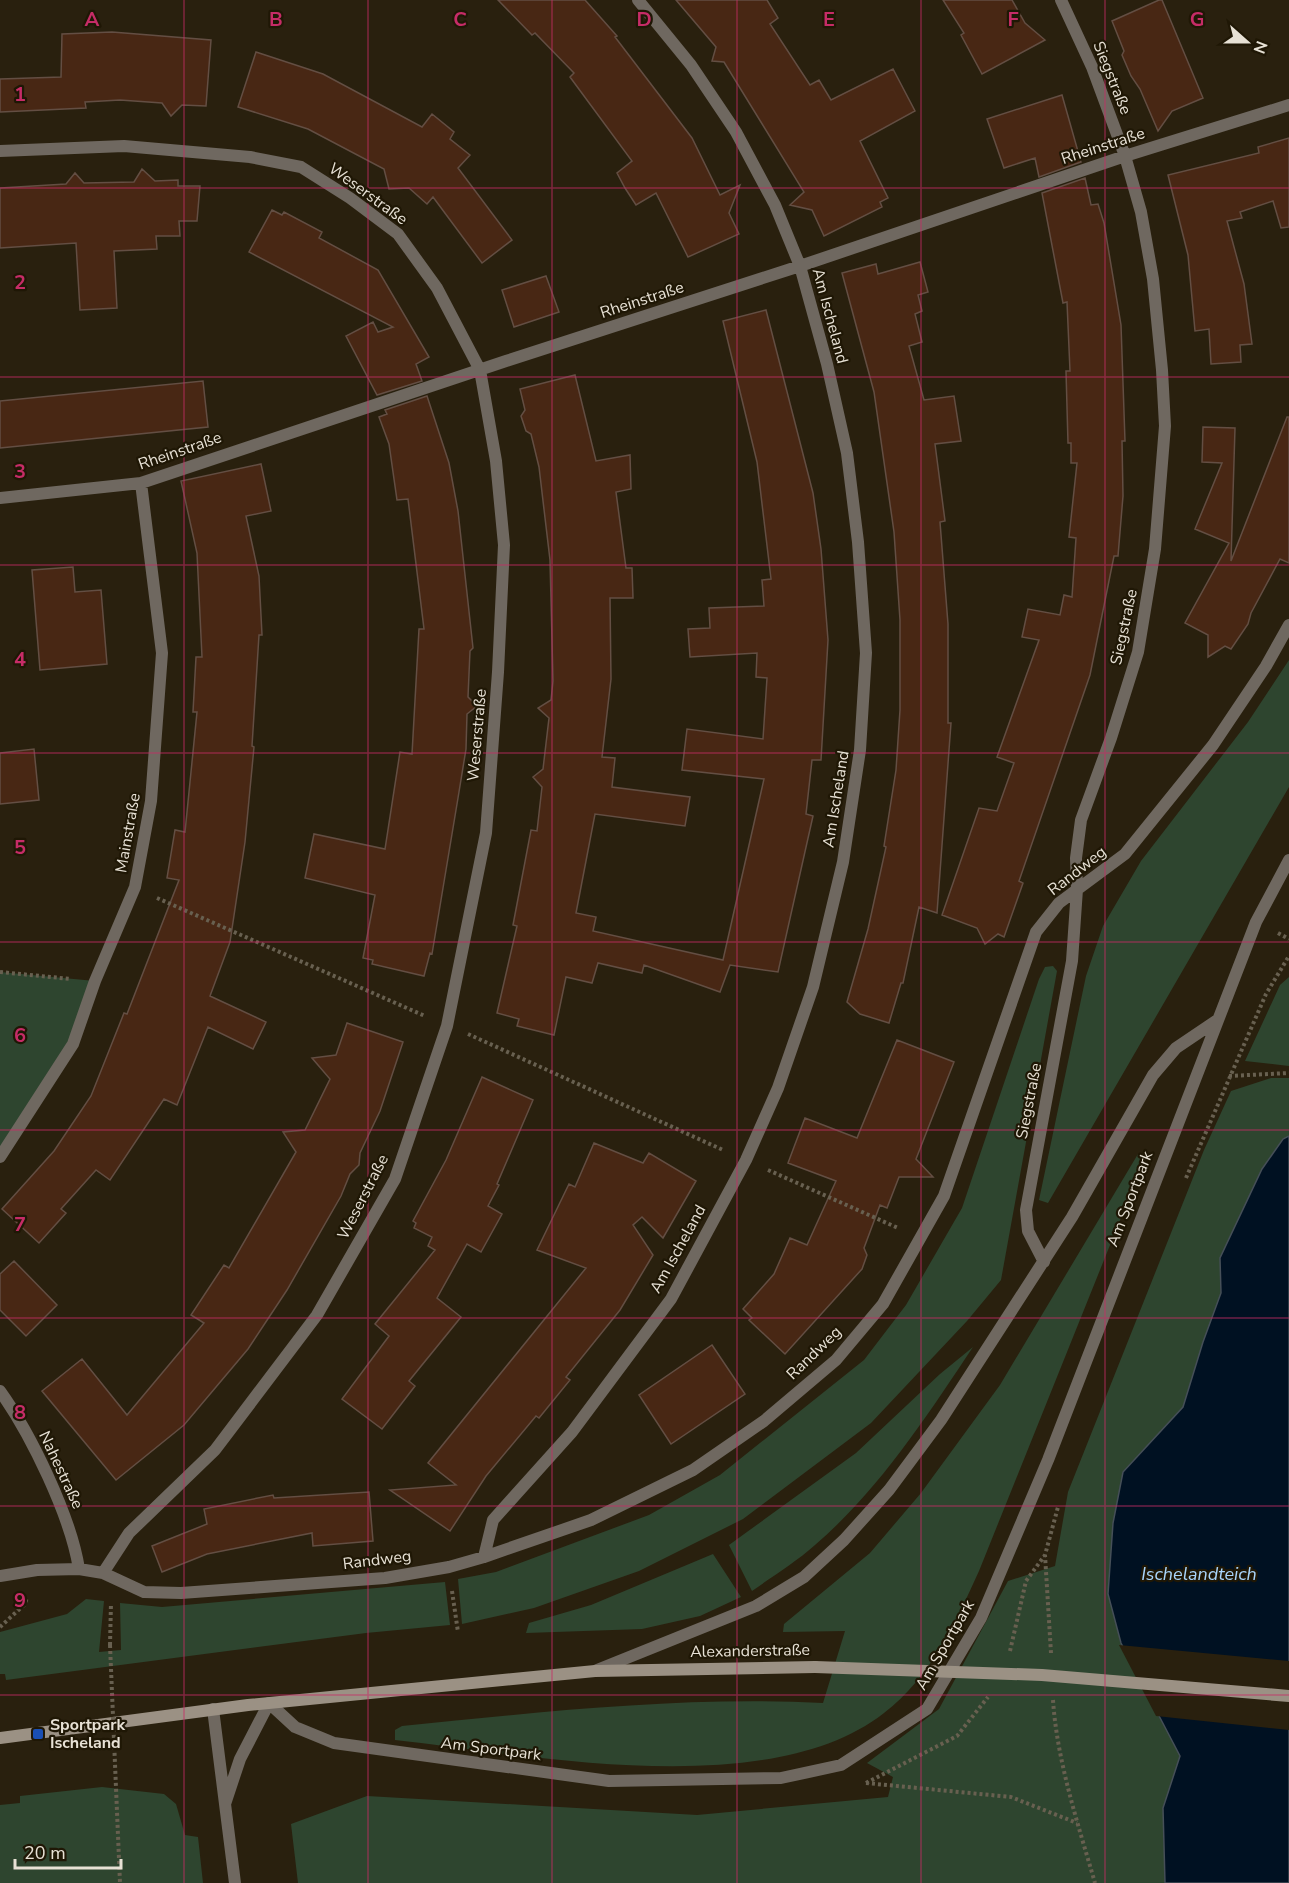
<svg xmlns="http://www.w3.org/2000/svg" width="1289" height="1883" font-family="'Nunito Sans',sans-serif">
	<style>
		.green { fill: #2e452f }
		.water { fill: #012; stroke: #454f58; stroke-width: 1.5 }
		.pier { fill: #29200e }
		.building { fill: #482714; stroke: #634e43; stroke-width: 1.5 }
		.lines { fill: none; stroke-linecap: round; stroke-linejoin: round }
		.path { stroke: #686050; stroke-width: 4; stroke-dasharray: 3 3; stroke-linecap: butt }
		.minor { stroke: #6f6860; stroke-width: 12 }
		.secondary { stroke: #9b9184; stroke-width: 12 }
		.path-bridge { stroke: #686050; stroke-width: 4; stroke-dasharray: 3 3; stroke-linecap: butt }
		.secondary-bridge { stroke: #9b9184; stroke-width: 12 }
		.grid { fill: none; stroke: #c62c67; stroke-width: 1.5; stroke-opacity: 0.55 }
		.transit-dot { fill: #1a4fb4; stroke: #1f1705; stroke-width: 2 }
		.labels { text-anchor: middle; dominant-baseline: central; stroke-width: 4.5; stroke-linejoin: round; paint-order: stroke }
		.street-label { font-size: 16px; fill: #e7e1d5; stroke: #1f1705 }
		.poi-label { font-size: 16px; font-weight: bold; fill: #e7e1d5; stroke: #1f1705; text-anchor: start }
		.water-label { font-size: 18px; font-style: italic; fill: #a9d5fb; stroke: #1f1705 }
		.grid-label { font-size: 20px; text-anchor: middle; font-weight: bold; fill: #c62c67; stroke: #1f1705; stroke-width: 4.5; stroke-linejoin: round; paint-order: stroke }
	</style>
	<rect width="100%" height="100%" fill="#29200e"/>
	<path class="green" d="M1289 660V787L1048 1203 1039 1200 1086 976 1103 926 1141 861 1248 722Z
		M1053 966 1057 971 1001 1280 967 1321 871 1423 743 1519 639 1571 534 1608 462 1624 458 1579 496 1572 649 1515 720 1475 864 1360 906 1305 962 1208 1039 979 1045 967Z
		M0 972 95 981 73 1044 0 1157Z
		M1289 977V1066L1245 1061 1280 985Z
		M1271 1078H1289V1136L1283 1139 1262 1169 1220 1258 1221 1293 1203 1342 1183 1407 1123 1472 1113 1523 1108 1594 1121 1643 1180 1756 1163 1808 1165 1883H298L291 1824 367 1796 697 1815 888 1797 893 1777 867 1763 939 1709 1008 1581 1055 1566 1068 1492 1204 1150 1231 1091Z
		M1138 1154 1145 1158 979 1571C956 1622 930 1678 884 1713 769 1803 531 1755 395 1740V1730L402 1726C541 1712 683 1696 823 1703L845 1631 783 1632 784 1624 870 1553 921 1493 1000 1385Z
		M973 1347C927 1416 879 1490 815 1545 796 1562 773 1576 752 1591L729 1545 856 1453 940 1374Z
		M713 1554 741 1597 700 1616 642 1629 526 1633 529 1623 591 1605Z
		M445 1582 450 1625 366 1633 6 1680 5 1674H0V1632L67 1614 86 1599 104 1601 99 1652 121 1650 120 1603 162 1607Z
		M102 1787 164 1794 176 1804 185 1835 198 1837 203 1883H0V1805L20 1803V1796Z"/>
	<path class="water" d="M1289 1136V1883H1165L1163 1808 1180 1756 1121 1643 1108 1594 1113 1523 1123 1472 1183 1407 1203 1342 1221 1293 1220 1258 1262 1169 1283 1139Z"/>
	<path class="pier" d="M1119 1645 1289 1661V1730L1156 1716Z"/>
	<path class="building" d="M498 0H585L617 36 615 37 692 138 720 195 740 185 729 213 739 234 688 257 656 193 636 205 625 188 617 173 632 161 570 77 574 73 535 33 532 35Z
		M676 0H767L778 18 770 24 810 85 819 80 831 100 893 69 915 111 860 141 888 198 880 202 882 207 824 236 812 210 790 205 804 192 724 62 712 61 716 47Z
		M943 0H1012L1025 23 1045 40 982 74 961 35 964 33Z
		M1159 0H1162L1203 98 1172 111 1158 131 1140 89 1131 76 1122 55 1124 51 1112 21Z
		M112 32 211 40 206 106 182 105 171 116 162 103 120 100 85 102 86 108 0 112V79L61 77 62 34Z
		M256 52 323 74 422 127 432 114 454 132 450 139 470 155 458 168 512 240 482 263 433 197 427 204 409 188 389 189 384 169 308 129 238 107Z
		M1062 95 1081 162 1039 177 1035 158 1004 168 987 119Z
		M1289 138V227L1281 228 1273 201 1240 212 1242 218 1227 221 1244 284 1252 344 1240 345 1241 362 1211 364 1209 329 1195 331 1188 255 1168 175 1259 153 1258 147Z
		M142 169 155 181 178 180V186H200L197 221H179L180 236H156L157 249 114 251 117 308 80 310 76 243 0 248V188L66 184 75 173 84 183 134 182Z
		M1085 178 1091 205 1098 204 1104 223 1121 325 1125 441H1122L1123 496 1118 556H1114L1090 675 1019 881 1023 883 1004 937 998 934 985 944 977 928 942 915 979 808 997 811 1014 763 997 757 1039 640 1022 637 1028 609 1060 615 1064 595 1072 597 1076 538 1069 537 1077 463H1071V443H1068L1066 371H1070L1067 302 1063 303 1042 193Z
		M272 210 282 215 284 212 322 232 319 238 378 270 429 357 416 364 422 381 377 395 346 336 373 322 378 332 393 327 249 252Z
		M920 262 928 292 918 295 922 311 915 314 922 342 909 346 924 400 954 396 961 441 935 444 945 521 940 522 948 624V723H951L937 913 919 907 903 983H901L889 1023 860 1014 847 1002 868 929 886 847 884 846 896 770 900 710V620L894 532 874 392 842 273 876 264 878 274Z
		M546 276 559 312 514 327 502 290Z
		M766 310 813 493 821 549 828 640 821 760H812L806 814 813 816 778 972 730 965 720 992 644 965 642 973 598 963 592 983 566 977 554 1035 517 1026 519 1019 497 1013 517 926 513 925 531 830 537 831 542 787 533 777 543 769 549 718 538 708 551 700 553 681 550 560 539 467 531 434 526 431 521 416 525 410 520 389 575 375 596 461 630 455 631 489 616 492 626 568H632L633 598H610L611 679 602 757 615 758 612 787 690 797 685 826 595 814 576 913 596 917 593 931 723 960 764 779 682 770 687 729 763 739 767 678 756 677 757 653 690 657 688 629 710 628 709 608 764 606 762 580 771 579 757 462 723 321Z
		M203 381 208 427 0 448V401Z
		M427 396 449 463 458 511 473 648 470 651 468 697 477 706 467 714 466 749 458 798 432 954 430 953 424 976 372 964 373 960 363 958 375 895 305 878 314 834 385 849 400 752 412 754 419 629H424L408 499 397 500 389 444 379 417 387 414 385 410Z
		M1287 417H1289V563L1280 559 1251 613 1248 624 1231 649 1225 646 1208 657V635L1185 623 1229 543 1195 529 1222 463 1202 462 1203 427 1235 428 1231 561Z
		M261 464 271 511 246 516 259 576 262 635H259L252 746 254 747 245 842 230 942 210 996 266 1022 253 1049 208 1027 177 1105 164 1099 110 1180 96 1170 61 1209 66 1213 39 1243 2 1209 54 1151 91 1096 124 1013 127 1014 179 880 167 878 175 830 185 832 197 712H193L196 657H202L197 553 181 481Z
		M73 567 75 592 101 590 107 664 40 670 32 570Z
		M34 749 39 800 0 804V753Z
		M347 1023 403 1042 380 1111 360 1153 359 1165 350 1174 341 1196 287 1290 248 1349 184 1425 116 1480 42 1391 82 1359 127 1415 204 1323 191 1315 224 1265 229 1268 296 1152 283 1132 305 1130 330 1079 312 1058 336 1055Z
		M897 1040 954 1062 916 1159 933 1177H899L887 1208 880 1205 864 1248 867 1255 862 1269 785 1354 749 1320 752 1318 743 1309 774 1274 790 1238 807 1245 836 1181 788 1163 794 1147 805 1118 857 1138Z
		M482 1077 533 1100 497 1184 499 1185 488 1206 502 1214 481 1252 467 1244 437 1298 461 1317 409 1381 415 1386 382 1429 342 1399 389 1336 375 1324 435 1250 428 1246 432 1237 414 1228 416 1223 413 1221 446 1160Z
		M594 1143 643 1163 649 1153 696 1181 663 1238 642 1217 633 1225 653 1255 620 1310 566 1377 570 1380 539 1418 536 1416 486 1476 450 1531 390 1490 456 1485 428 1463 586 1268 537 1250 569 1184 575 1187Z
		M14 1261 57 1305 26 1336 0 1310V1274Z
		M712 1345 745 1394 671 1444 639 1395Z
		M369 1492 373 1541 313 1546 312 1533 207 1554 162 1572 152 1546 207 1524 204 1509 273 1495 274 1498Z"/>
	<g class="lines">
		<path class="path" d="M157 898 425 1016
			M1278 933 1289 939
			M0 972 71 979
			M468 1034 723 1150
			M1229 1076 1289 1073
			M768 1170 898 1228
			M1186 1178 1266 994 1289 956
			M452 1591 458 1632
			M0 1627 25 1604 27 1597
			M110 1645 111 1603
			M1010 1651 1026 1581 1045 1555
			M1051 1653 1045 1555 1058 1507
			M1053 1700C1057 1761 1078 1824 1095 1883
			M866 1783 957 1736 988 1697
			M866 1783 1011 1797 1077 1823"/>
		<path class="minor" d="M0 151 124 146 250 157 301 167 350 198 398 234 437 288 480 370 496 461 504 545 498 672 486 833 447 1026 395 1179 317 1315 215 1450 129 1533 103 1573
			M0 498 141 483 506 361 800 266 1125 156 1289 105
			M0 1157 73 1044 95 981 135 887 151 801 162 653 141 483
			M1044 1262 1028 1231 1026 1210 1072 961 1077 889 1076 858 1081 820 1111 738 1138 652 1155 549 1165 426 1162 370 1153 279 1141 212 1125 156 1092 67 1061 0
			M0 1391C31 1434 71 1517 79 1569
			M484 1557 493 1520 572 1432 671 1299 746 1160 778 1088 813 987 843 862 860 750 866 653 858 542 847 453 827 364 800 266 775 205 736 132 691 65 638 0
			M0 1576 37 1570 79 1569 103 1573 144 1592 181 1593 385 1578 449 1567 484 1557 591 1520 693 1470 764 1421 836 1360 883 1304 944 1196 1036 932 1059 903 1125 854 1213 745 1266 666 1289 625
			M597 1670 756 1606 804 1577 844 1540 889 1490 941 1420 1072 1217 1153 1075 1176 1048 1216 1021
			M213 1709 235 1883
			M225 1804 240 1759 269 1703 295 1727 334 1743 609 1781 781 1778 841 1765 927 1709 981 1618 1048 1460 1256 922 1289 860"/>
		<path class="secondary" d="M0 1738 248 1705 595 1671 815 1667"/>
		<path class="path-bridge" d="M110 1645 120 1883"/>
		<path class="secondary-bridge" d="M815 1667 1042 1675 1289 1696"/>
	</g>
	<path class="grid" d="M184 0V1883M368 0V1883M552 0V1883M737 0V1883M921 0V1883M1105 0V1883M0 188H1289M0 377H1289M0 565H1289M0 753H1289M0 942H1289M0 1130H1289M0 1318H1289M0 1506H1289M0 1695H1289"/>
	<rect class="transit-dot" x="32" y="1728" width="12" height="12" rx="3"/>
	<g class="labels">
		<g class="street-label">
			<text transform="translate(1112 78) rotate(68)">Siegstraße</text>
			<text transform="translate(1103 146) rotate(-18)">Rheinstraße</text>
			<text transform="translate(368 194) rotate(36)">Weserstraße</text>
			<text transform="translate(642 300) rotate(-18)">Rheinstraße</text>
			<text transform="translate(830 316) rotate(75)">Am Ischeland</text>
			<text transform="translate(180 451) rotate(-19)">Rheinstraße</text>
			<text transform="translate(1124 627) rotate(-78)">Siegstraße</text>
			<text transform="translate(477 735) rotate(-85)">Weserstraße</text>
			<text transform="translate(836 799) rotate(-81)">Am Ischeland</text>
			<text transform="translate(128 833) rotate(-80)">Mainstraße</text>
			<text transform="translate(1077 871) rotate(-38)">Randweg</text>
			<text transform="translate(1029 1101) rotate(-79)">Siegstraße</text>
			<text transform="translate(363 1197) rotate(-63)">Weserstraße</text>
			<text transform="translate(1130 1199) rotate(-69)">Am Sportpark</text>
			<text transform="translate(678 1249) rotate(-61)">Am Ischeland</text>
			<text transform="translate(814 1353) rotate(-44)">Randweg</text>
			<text transform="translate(61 1470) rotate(65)">Nahestraße</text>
			<text transform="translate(377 1560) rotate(-7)">Randweg</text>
			<text transform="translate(945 1645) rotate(-60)">Am Sportpark</text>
			<text transform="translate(750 1651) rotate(-1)">Alexanderstraße</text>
			<text transform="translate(491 1749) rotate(7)">Am Sportpark</text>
		</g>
		<g class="poi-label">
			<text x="50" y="1725">Sportpark<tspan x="50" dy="18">Ischeland</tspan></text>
		</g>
		<g class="water-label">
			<text x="1199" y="1574">Ischelandteich</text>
		</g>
	</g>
	<g class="grid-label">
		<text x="92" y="26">A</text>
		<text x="276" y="26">B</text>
		<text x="460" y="26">C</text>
		<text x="644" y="26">D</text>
		<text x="829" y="26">E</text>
		<text x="1013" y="26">F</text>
		<text x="1197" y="26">G</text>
		<text x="20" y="101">1</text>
		<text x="20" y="289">2</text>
		<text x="20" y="478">3</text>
		<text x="20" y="666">4</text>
		<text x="20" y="854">5</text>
		<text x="20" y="1042">6</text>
		<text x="20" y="1231">7</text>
		<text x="20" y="1419">8</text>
		<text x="20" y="1607">9</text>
	</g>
	<g transform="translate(1247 42) rotate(111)" stroke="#1f1705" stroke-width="4.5" paint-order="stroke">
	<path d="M0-4.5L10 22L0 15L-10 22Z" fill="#e7e1d5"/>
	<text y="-9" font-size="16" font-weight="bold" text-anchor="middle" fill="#e7e1d5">N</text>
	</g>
	<path d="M15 1859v9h106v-9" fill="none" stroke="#e7e1d5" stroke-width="3"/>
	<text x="24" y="1859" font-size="18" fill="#e7e1d5" stroke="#1f1705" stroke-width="4.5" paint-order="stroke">20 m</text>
</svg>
